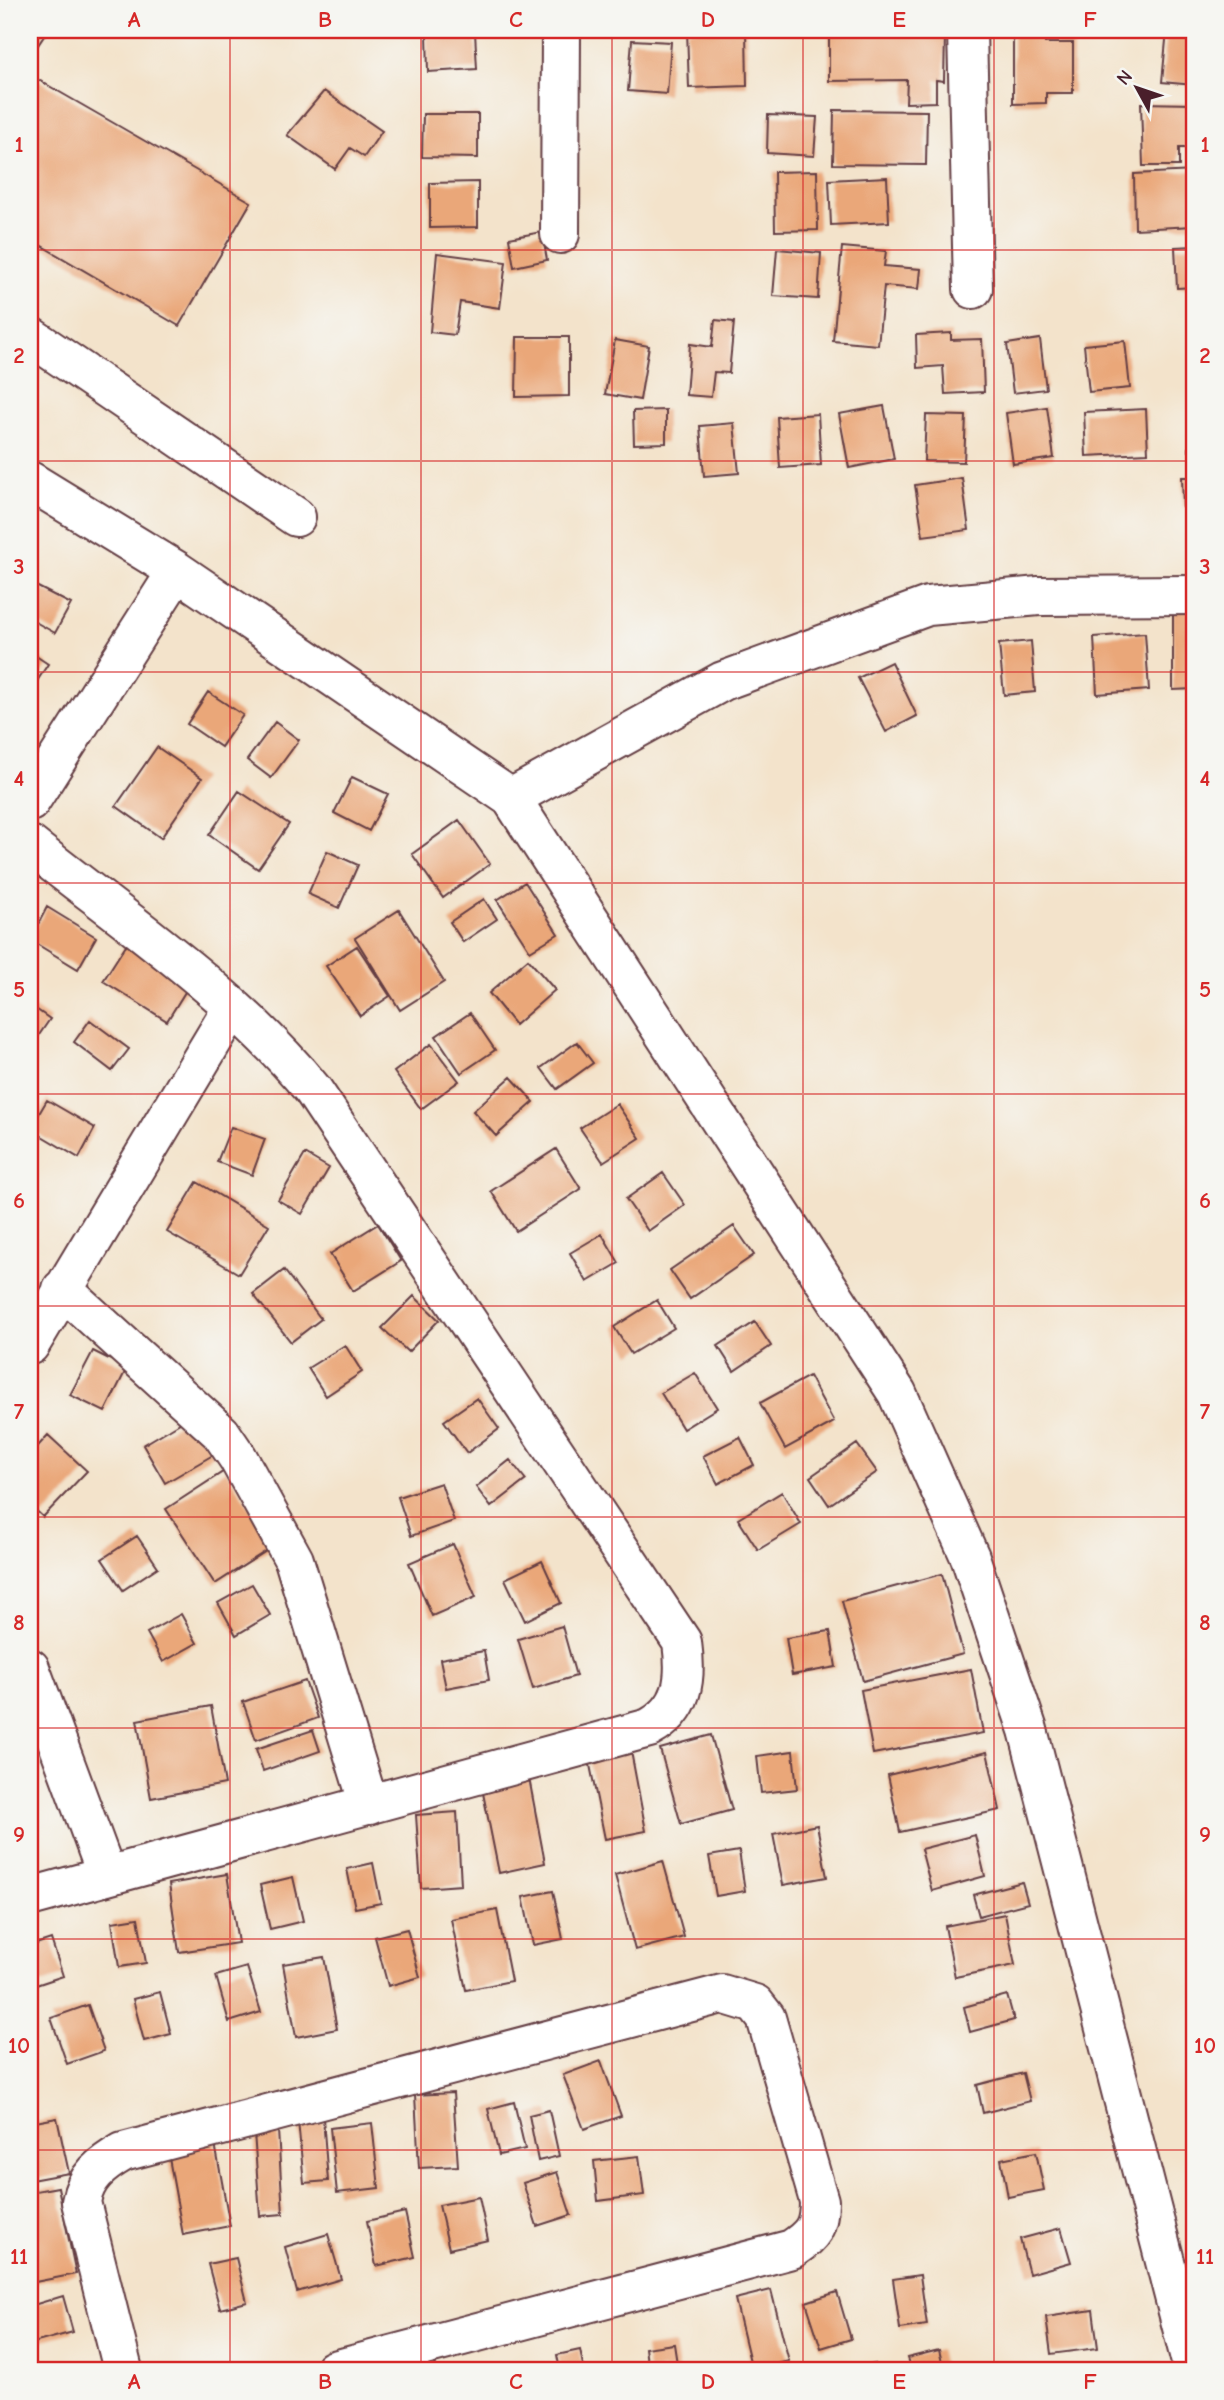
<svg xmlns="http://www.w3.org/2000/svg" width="1224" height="2400" font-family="'Comic Neue',sans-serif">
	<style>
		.building { fill: #eaa779 }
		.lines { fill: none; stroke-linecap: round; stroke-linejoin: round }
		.minor-casing { stroke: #633c43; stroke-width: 42 }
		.minor { stroke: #fff; stroke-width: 38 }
		.grid { fill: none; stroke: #d62828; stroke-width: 2; stroke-opacity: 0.55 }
		.neatline { fill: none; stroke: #d62828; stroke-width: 2.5 }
		.grid-label { font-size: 23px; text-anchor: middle; font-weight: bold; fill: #d62828 }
	</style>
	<rect width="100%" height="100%" fill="#f6f6f2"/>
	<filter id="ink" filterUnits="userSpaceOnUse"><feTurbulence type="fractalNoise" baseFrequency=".0143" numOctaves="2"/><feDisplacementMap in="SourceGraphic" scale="14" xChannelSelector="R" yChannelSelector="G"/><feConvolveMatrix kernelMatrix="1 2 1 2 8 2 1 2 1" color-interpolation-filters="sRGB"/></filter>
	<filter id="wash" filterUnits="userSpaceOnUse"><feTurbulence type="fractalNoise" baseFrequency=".00686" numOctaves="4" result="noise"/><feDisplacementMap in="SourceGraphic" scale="28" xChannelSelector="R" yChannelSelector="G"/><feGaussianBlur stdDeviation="1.57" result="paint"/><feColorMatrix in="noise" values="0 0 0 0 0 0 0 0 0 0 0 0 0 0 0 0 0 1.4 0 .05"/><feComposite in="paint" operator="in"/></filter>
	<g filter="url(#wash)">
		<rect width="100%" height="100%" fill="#f3e3cb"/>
		<g id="blocks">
			<path class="building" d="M30 30H48L36 48 30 44Z
				M687 30H746L747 86 689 88Z
				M1167 30H1194V85L1162 82Z
				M475 32 477 69 428 72 427 34Z
				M829 33H945L944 81 936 80V102L906 103 907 80 829 81Z
				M1013 33H1046L1045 43H1073V93H1046V103L1013 104Z
				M632 40 671 42 667 94 628 91Z
				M30 75 251 202 179 326 30 239Z
				M324 91 382 131 364 157 350 148 335 169 287 135Z
				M1141 103 1194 104V148H1179V166H1143Z
				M834 110 927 111 926 165 833 164Z
				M423 114H478V158L422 157Z
				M768 115 817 117 814 156 767 153Z
				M817 171 818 230 775 231 774 172Z
				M1194 171V226L1135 229 1134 174Z
				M887 177 889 222 831 225 829 180Z
				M478 182V227L430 228V183Z
				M542 232 547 260 514 267 509 238Z
				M1194 246V287L1177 288 1175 247Z
				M842 247 886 251 884 266 921 269 919 289 884 286 878 345 833 341Z
				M777 249 821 253 818 299 773 296Z
				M437 253 506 262 500 308 460 302 455 335 430 332Z
				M715 320 734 322 729 373 714 372 711 397 686 395 690 344 712 347Z
				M951 333V340L982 339 984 392 945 394 943 366 917 368 916 335Z
				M517 337H569V396L516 397Z
				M1040 339 1046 389 1013 393 1007 344Z
				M615 340 649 346 640 400 605 394Z
				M1125 341 1130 388 1089 392 1084 345Z
				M884 406 894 459 849 468 839 414Z
				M1047 407 1054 458 1013 464 1006 413Z
				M1146 409 1148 453 1086 456 1084 412Z
				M666 410V443L634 444 633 411Z
				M1190 410H1194V452L1189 451Z
				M818 414 821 465 780 468 777 417Z
				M926 415 966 416 964 462 924 461Z
				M734 423 739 473 704 476 700 426Z
				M1182 477H1194V507H1183Z
				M962 478 969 530 923 536 915 485Z
				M30 583 71 604 55 633 30 619Z
				M1173 602H1194V689L1173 690Z
				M1145 633 1149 690 1097 694 1094 637Z
				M1031 641 1035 692 1004 695 999 644Z
				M30 652 48 664 30 692Z
				M891 662 917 716 886 732 858 678Z
				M208 692 243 715 221 747 187 724Z
				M275 722 299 740 271 778 247 760Z
				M157 747 202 778 161 838 116 806Z
				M352 777 388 794 369 831 334 813Z
				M239 791 289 824 258 869 209 835Z
				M459 820 490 864 443 898 412 854Z
				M327 851 358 865 339 908 308 894Z
				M525 882 558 934 530 951 497 900Z
				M484 899 497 919 463 942 450 922Z
				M47 907 96 937 78 969 30 940Z
				M399 910 444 982 400 1010 355 938Z
				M129 940 193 979 167 1021 103 981Z
				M357 946 390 996 360 1016 326 966Z
				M528 959 555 990 515 1025 489 993Z
				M30 1005 50 1019 30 1048Z
				M470 1013 495 1050 461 1073 436 1036Z
				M90 1020 129 1049 112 1071 74 1042Z
				M577 1042 593 1063 557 1089 541 1068Z
				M431 1044 459 1081 421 1109 394 1072Z
				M511 1077 534 1102 496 1136 473 1111Z
				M47 1100 95 1128 79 1158 30 1129Z
				M617 1104 640 1138 603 1162 580 1128Z
				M231 1127 265 1139 252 1175 217 1162Z
				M556 1149 581 1189 516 1231 491 1191Z
				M305 1154 329 1168 302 1214 278 1200Z
				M663 1173 685 1205 648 1231 626 1199Z
				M197 1182 269 1225 239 1274 167 1232Z
				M378 1224 401 1261 353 1291 330 1254Z
				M734 1226 754 1255 690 1299 670 1270Z
				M602 1234 619 1263 587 1282 570 1253Z
				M284 1270 321 1319 291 1342 253 1294Z
				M414 1296 439 1320 408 1352 382 1328Z
				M657 1300 674 1328 631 1354 614 1327Z
				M755 1322 771 1346 734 1371 718 1346Z
				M345 1345 362 1372 326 1396 308 1368Z
				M93 1351 127 1368 105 1412 70 1395Z
				M695 1373 717 1408 683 1429 661 1393Z
				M809 1376 834 1422 785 1449 760 1403Z
				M477 1398 499 1429 467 1453 444 1421Z
				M190 1417 213 1455 165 1483 143 1445Z
				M48 1435 87 1471 43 1517 30 1505V1455Z
				M740 1437 754 1465 718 1484 703 1456Z
				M857 1444 877 1472 829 1505 810 1477Z
				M510 1460 526 1480 491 1507 476 1487Z
				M226 1470 274 1546 215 1584 166 1509Z
				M441 1483 454 1521 411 1536 398 1497Z
				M782 1492 801 1524 758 1550 738 1519Z
				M137 1536 158 1567 123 1590 102 1559Z
				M453 1544 476 1597 432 1616 409 1563Z
				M542 1561 561 1603 525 1621 505 1579Z
				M942 1574 963 1654 863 1681 842 1601Z
				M252 1584 270 1615 236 1635 218 1603Z
				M181 1614 197 1643 163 1662 147 1633Z
				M562 1626 576 1676 533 1689 518 1639Z
				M830 1631 836 1667 792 1675 786 1638Z
				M484 1651 489 1680 446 1688 440 1659Z
				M971 1669 983 1733 873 1754 861 1690Z
				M305 1681 318 1718 256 1740 243 1702Z
				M211 1706 225 1784 151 1798 137 1720Z
				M313 1730 320 1751 263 1771 256 1749Z
				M711 1735 732 1810 681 1824 660 1749Z
				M630 1746 646 1831 605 1839 588 1755Z
				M793 1751 797 1789 761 1793 757 1756Z
				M987 1752 1000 1810 900 1832 888 1775Z
				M529 1778 545 1863 499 1873 482 1788Z
				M457 1812 461 1885 421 1888 416 1815Z
				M817 1825 827 1877 783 1885 773 1834Z
				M975 1835 985 1876 932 1891 921 1849Z
				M739 1851 745 1891 716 1896 709 1856Z
				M663 1861 684 1937 635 1950 615 1875Z
				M373 1863 381 1903 355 1908 347 1869Z
				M227 1874 238 1943 179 1952 169 1884Z
				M293 1877 303 1921 270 1929 260 1885Z
				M1022 1882 1028 1903 979 1916 973 1895Z
				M553 1891 563 1939 533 1945 523 1897Z
				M497 1910 511 1981 466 1990 451 1919Z
				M1005 1914 1015 1965 955 1977 945 1926Z
				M138 1918 146 1963 119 1967 112 1922Z
				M407 1929 420 1977 388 1986 375 1937Z
				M51 1939 63 1976 30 1987V1946Z
				M324 1957 337 2029 296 2037 283 1964Z
				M247 1967 261 2012 229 2022 216 1976Z
				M160 1992 171 2034 144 2041 133 1999Z
				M1007 1995 1014 2020 970 2032 964 2007Z
				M88 2005 104 2051 67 2064 51 2018Z
				M601 2061 621 2116 584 2129 563 2075Z
				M1023 2073 1030 2101 983 2113 977 2085Z
				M453 2093 458 2166 419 2168 415 2095Z
				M514 2102 525 2149 499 2155 488 2109Z
				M549 2110 559 2156 538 2161 529 2115Z
				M57 2118 69 2173 31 2180 30 2123Z
				M323 2118 328 2181 304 2183 298 2121Z
				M372 2123 379 2188 337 2193 330 2128Z
				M278 2130 283 2214 260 2216 254 2132Z
				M214 2138 230 2226 183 2235 167 2147Z
				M1036 2152 1044 2190 1008 2197 1001 2159Z
				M639 2156 644 2195 598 2201 594 2161Z
				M557 2172 571 2215 537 2226 523 2183Z
				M58 2187 76 2274 30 2283V2192Z
				M479 2197 488 2240 449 2249 439 2205Z
				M405 2212 415 2257 376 2266 367 2221Z
				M1061 2228 1071 2262 1029 2274 1020 2239Z
				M328 2234 341 2279 297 2292 285 2247Z
				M236 2258 247 2302 220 2309 208 2264Z
				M920 2275 927 2325 900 2329 893 2279Z
				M771 2290 789 2361 752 2370 735 2299Z
				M837 2292 851 2339 821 2348 806 2302Z
				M63 2296 73 2332 30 2344V2306Z
				M1093 2310 1098 2348 1051 2354 1046 2317Z
				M674 2344 678 2370H648L645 2348Z
				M580 2350 584 2370H560L557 2355Z
				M939 2350 944 2370H911L907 2358Z
				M435 2363 437 2370H414Z
				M875 2364 876 2370H852V2369Z"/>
		</g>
	</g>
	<g filter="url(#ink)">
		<use href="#blocks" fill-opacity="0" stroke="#633c43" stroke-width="2"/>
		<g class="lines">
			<g class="minor-casing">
				<path id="minor" d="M967 30 973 289
					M560 234 561 30
					M30 336 296 517
					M30 481 177 571 511 798 897 1393 970 1557 1028 1730 1193 2370
					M511 798 723 681 928 606 1039 596 1194 595
					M30 802 177 571
					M30 845C127 922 234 994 313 1090L682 1642C687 1679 684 1709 649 1728L30 1897
					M62 1289 221 1433 238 1458 294 1560 369 1805
					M30 1345 233 1007
					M30 1668 107 1876
					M123 2370 81 2202C85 2177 102 2164 123 2152L722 1994 755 2004 766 2018 819 2201C819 2227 813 2235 792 2249L334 2370"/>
			</g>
			<use href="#minor" class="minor"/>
		</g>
	</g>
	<path class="grid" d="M230 30V2370M421 30V2370M612 30V2370M803 30V2370M994 30V2370M30 250H1194M30 461H1194M30 672H1194M30 883H1194M30 1094H1194M30 1306H1194M30 1517H1194M30 1728H1194M30 1939H1194M30 2150H1194"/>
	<rect width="1224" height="2400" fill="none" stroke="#f6f6f2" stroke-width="77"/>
	<g transform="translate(1137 88) rotate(310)" stroke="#f6f6f2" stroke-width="5" paint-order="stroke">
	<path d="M0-5L12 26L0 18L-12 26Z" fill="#4a1f2b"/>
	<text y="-10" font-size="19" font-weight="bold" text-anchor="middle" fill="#4a1f2b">N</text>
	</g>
	<rect x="38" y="38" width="1148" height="2324" class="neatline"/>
	<g class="grid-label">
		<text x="134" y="27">A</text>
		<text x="325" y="27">B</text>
		<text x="516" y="27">C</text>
		<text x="708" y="27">D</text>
		<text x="899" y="27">E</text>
		<text x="1090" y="27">F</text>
		<text x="19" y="152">1</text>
		<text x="1205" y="152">1</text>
		<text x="19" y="363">2</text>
		<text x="1205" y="363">2</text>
		<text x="19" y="574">3</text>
		<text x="1205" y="574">3</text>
		<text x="19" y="786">4</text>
		<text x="1205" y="786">4</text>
		<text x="19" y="997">5</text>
		<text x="1205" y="997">5</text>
		<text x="19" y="1208">6</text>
		<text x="1205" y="1208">6</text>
		<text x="19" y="1419">7</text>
		<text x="1205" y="1419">7</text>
		<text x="19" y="1630">8</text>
		<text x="1205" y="1630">8</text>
		<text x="19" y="1842">9</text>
		<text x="1205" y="1842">9</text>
		<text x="19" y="2053">10</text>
		<text x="1205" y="2053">10</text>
		<text x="19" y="2264">11</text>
		<text x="1205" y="2264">11</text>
		<text x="134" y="2389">A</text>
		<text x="325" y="2389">B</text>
		<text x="516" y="2389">C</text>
		<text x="708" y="2389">D</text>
		<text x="899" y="2389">E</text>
		<text x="1090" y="2389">F</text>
	</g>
</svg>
